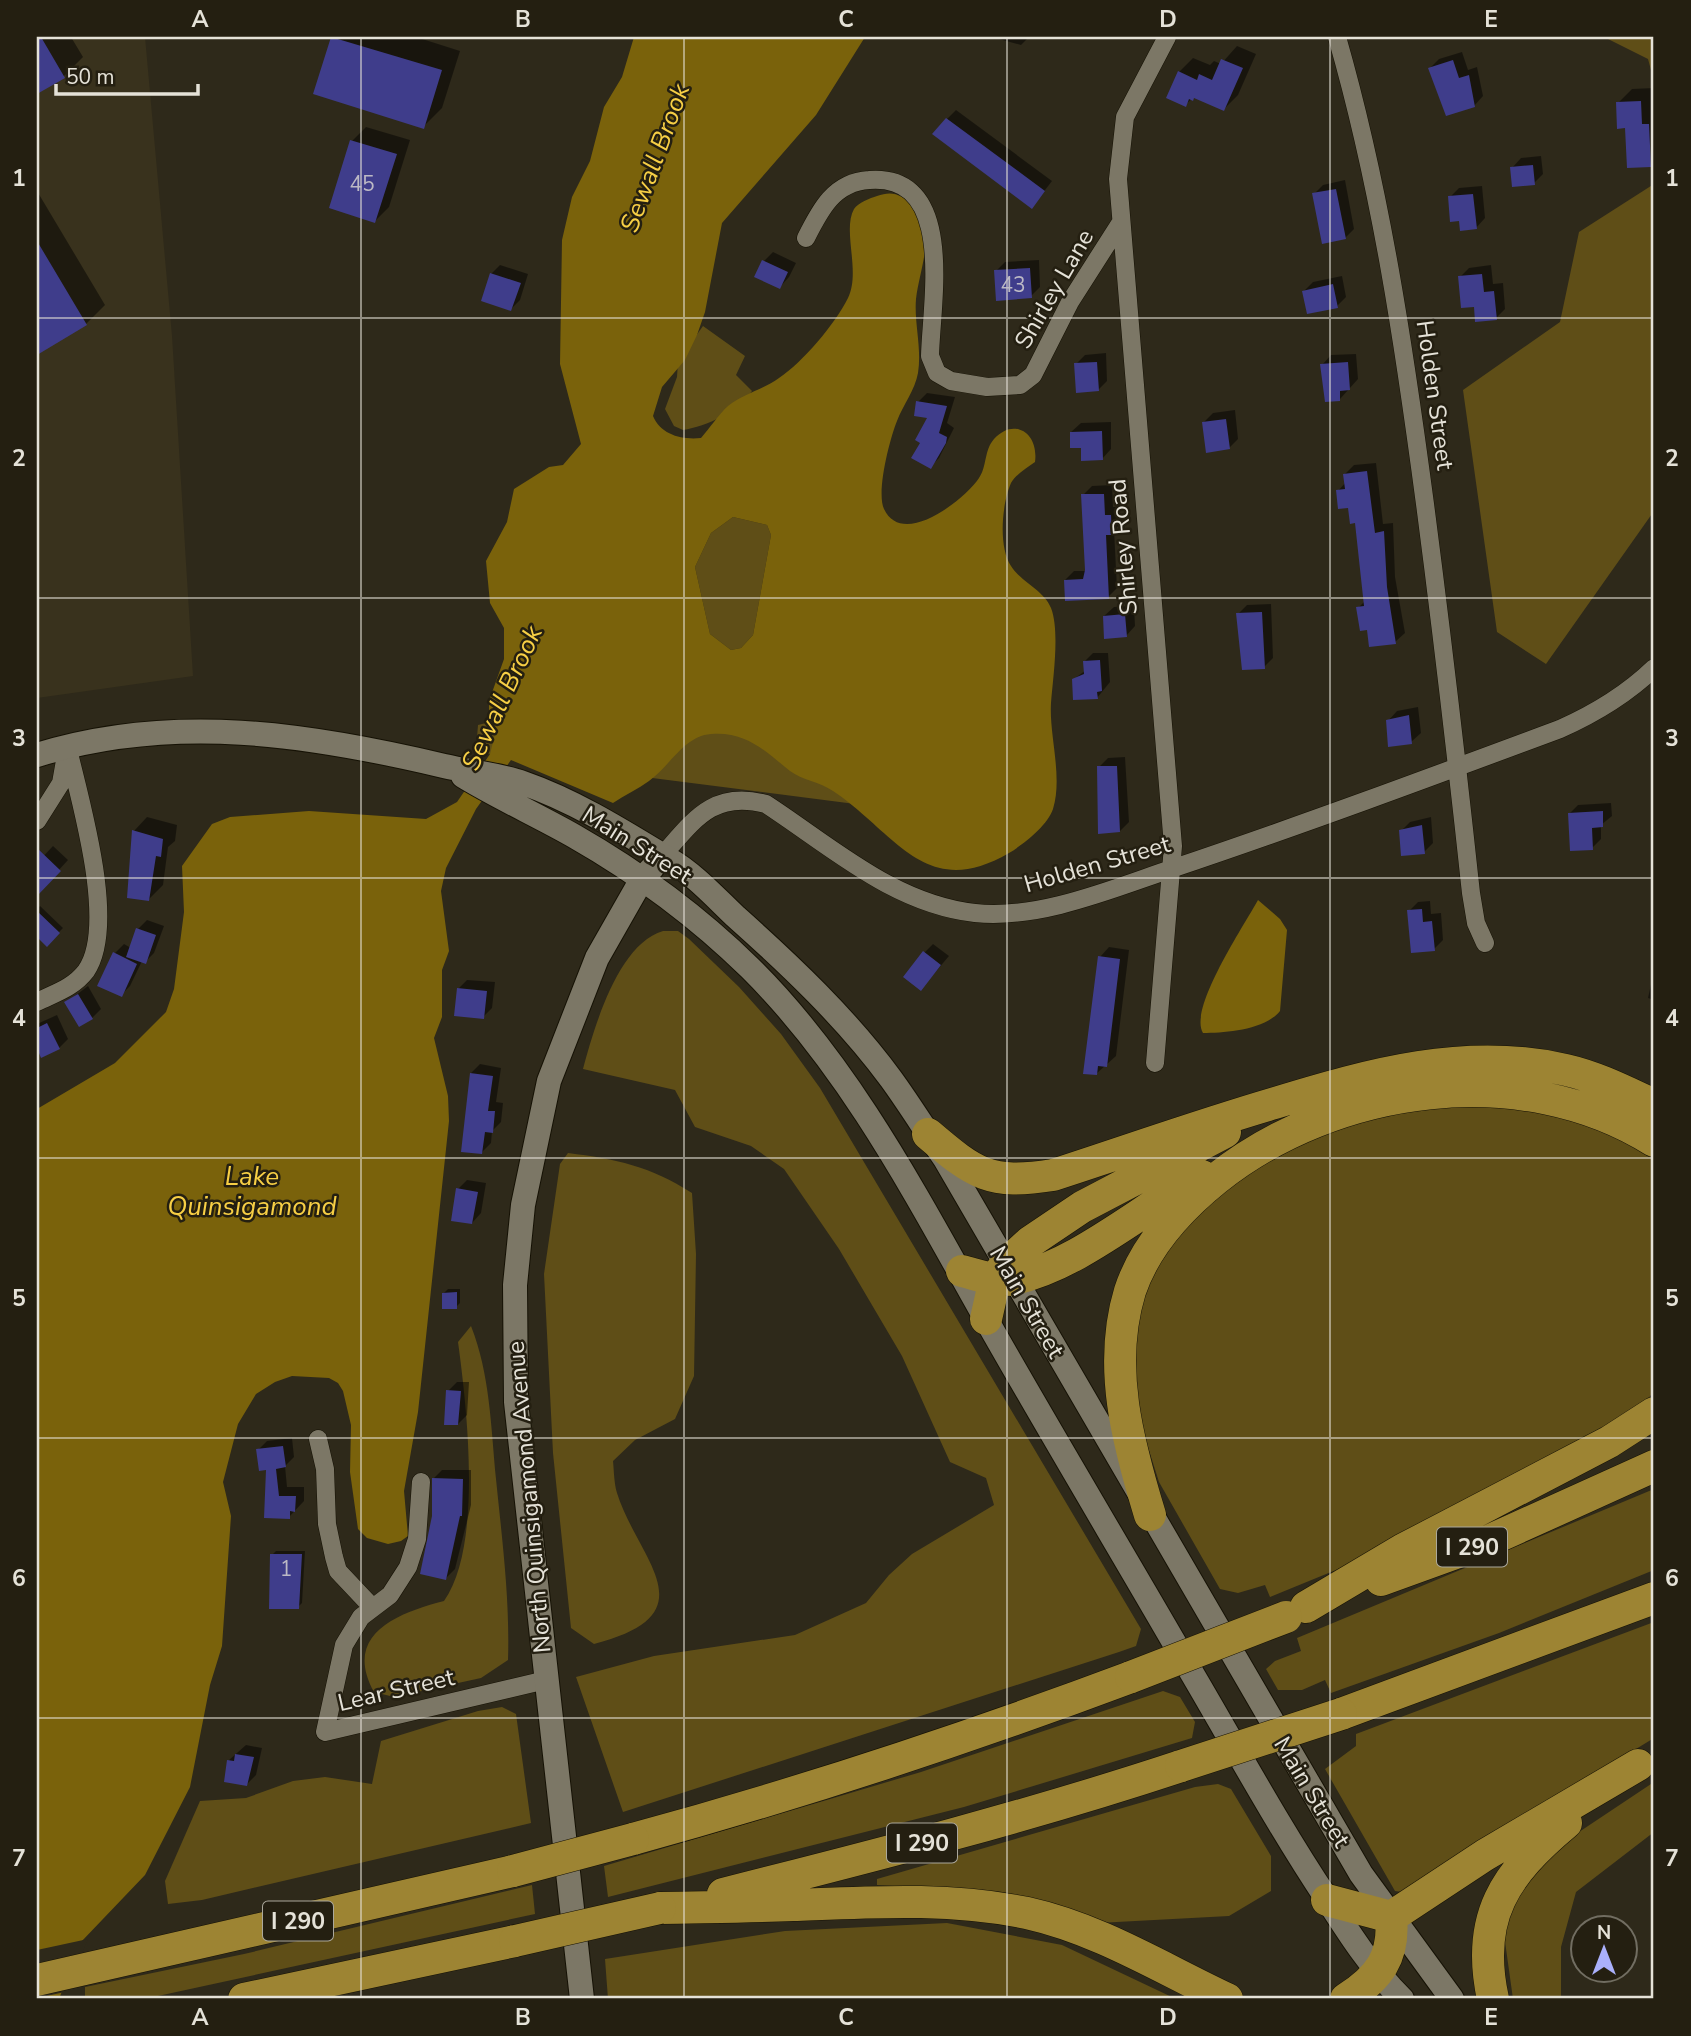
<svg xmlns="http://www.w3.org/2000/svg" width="1691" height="2036" font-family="'Nunito Sans',sans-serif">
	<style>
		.built { fill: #39321d }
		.green { fill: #5f4e17 }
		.water { fill: #7a620b; fill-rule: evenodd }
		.pier { fill: #2e291a }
		.shadow { fill: #0007 }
		.building { fill: #3f3d8b }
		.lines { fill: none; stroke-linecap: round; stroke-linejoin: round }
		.minor-casing { stroke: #161205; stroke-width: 19 }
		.secondary-casing { stroke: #161205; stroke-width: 26 }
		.motorway-casing { stroke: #161205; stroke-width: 33 }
		.minor { stroke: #7c7766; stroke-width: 18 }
		.secondary { stroke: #7c7766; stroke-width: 24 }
		.motorway { stroke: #9d8433; stroke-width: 32 }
		.motorway-bridge-casing { stroke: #161205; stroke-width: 33; stroke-linecap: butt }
		.motorway-bridge { stroke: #9d8433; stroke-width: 32 }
		.grid { fill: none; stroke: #e5e2d8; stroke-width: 2; stroke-opacity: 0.55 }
		.labels { text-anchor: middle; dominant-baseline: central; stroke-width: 5; stroke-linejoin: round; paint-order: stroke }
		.number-label { font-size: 21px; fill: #bcb9c5 }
		.shield { fill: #241f11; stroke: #aba89c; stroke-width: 2 }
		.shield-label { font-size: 23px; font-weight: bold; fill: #e5e2d8 }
		.street-label { font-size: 24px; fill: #e5e2d8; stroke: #241f11 }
		.water-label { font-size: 26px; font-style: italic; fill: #f7cf45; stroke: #241f11 }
		.neatline { fill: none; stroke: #e5e2d8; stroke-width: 2.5 }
		.grid-label { font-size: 23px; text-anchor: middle; font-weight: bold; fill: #e5e2d8 }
	</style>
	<rect width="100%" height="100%" fill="#2e291a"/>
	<path class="built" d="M37 37H145L172 336 193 676 37 698Z"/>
	<path class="green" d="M1604 37H1654V81L1648 59Z
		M1654 184V511L1546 664 1497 632 1463 390 1560 322 1579 232Z
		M703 326 745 356 736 375 752 391C738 412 707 426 683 430L674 426 665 409 677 377 678 361Z
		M733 517 767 525 771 535 753 635 741 648 731 650 710 634 695 567 711 533Z
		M518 715 732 721 894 809 511 760 476 750 478 725Z
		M663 931H678L689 939 739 987 781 1034 820 1088 1141 1629 1136 1646 1119 1652 623 1812 576 1677 654 1656 795 1635 866 1603 889 1575 912 1554 994 1505 986 1478 950 1462 902 1356 839 1249 784 1169 751 1146 695 1127 675 1090 583 1069C594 1028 618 944 663 931Z
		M1527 1101 1654 1153V1391L1641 1408 1370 1556 1270 1597 1265 1585 1238 1593 1220 1589 1159 1482 1135 1406V1309L1158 1250 1227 1176 1370 1112Z
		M568 1153C616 1159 650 1166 692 1193L696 1254 694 1376 675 1419 635 1440 613 1461C614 1471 614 1483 617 1493 638 1560 712 1614 594 1644L571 1628 553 1453 544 1274 560 1164Z
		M471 1326C490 1374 491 1427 496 1479 502 1539 510 1599 508 1660L481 1678 394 1697 374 1692C342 1634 398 1613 444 1601 483 1546 467 1408 458 1342Z
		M1654 1489V1570L1499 1633 1331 1693 1325 1680 1302 1690H1278L1266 1669 1275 1661 1301 1651 1297 1638Z
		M1654 1622V1738L1402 1892 1395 1891 1325 1769 1356 1746V1734Z
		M1163 1691 1180 1697 1195 1722 1192 1738 964 1807 608 1897 604 1866 921 1772Z
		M502 1707 516 1714 531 1823 202 1900 168 1904 165 1881 200 1801 246 1798 293 1781 325 1777 372 1784 381 1741 478 1711Z
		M1654 1782V1832L1576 1892 1561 1947V1999H1513L1503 1927 1522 1889 1567 1840Z
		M1218 1784 1231 1789 1271 1856V1891L1229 1916 1098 1923 980 1891 877 1885V1879L1195 1787Z
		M532 1885 535 1914 144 1999H85V1987L244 1954Z
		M947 1923 1062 1945 1176 1999H608L605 1959 785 1931Z"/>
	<path class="water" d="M634 37H865L816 115 722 223 705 312 697 335 685 360 662 387 653 416C661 435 682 440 701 438 710 428 718 415 728 406 743 394 764 389 779 378 803 362 835 324 848 298 861 271 842 231 854 209 858 203 870 198 877 196 886 193 893 192 902 197 942 222 920 264 916 299 914 323 922 348 918 373 915 390 903 405 897 421 890 438 876 492 884 509 903 549 965 499 979 478 987 467 984 450 994 439 1014 417 1039 433 1035 462 1027 468 1016 474 1011 483 1002 503 998 547 1011 566 1021 582 1044 590 1051 608 1060 631 1053 678 1051 703 1049 736 1063 776 1053 809 1047 826 1024 844 1009 853 925 902 896 833 833 791 820 782 802 780 790 771 765 751 746 731 711 734 684 736 670 766 649 781 638 789 625 795 613 803L511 760 476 809 446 868 441 891 449 951 442 970V1017L434 1038 448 1096 449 1121 418 1412 404 1491 408 1536 401 1541 388 1544 367 1538 358 1529 350 1472 351 1425 343 1391 338 1383 329 1378 292 1376 275 1382 256 1394 238 1424 223 1482 231 1516 222 1646 210 1685 190 1787 145 1875 81 1942 59 1999H37V1109L115 1063 166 1012 174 989 184 912 182 866 212 824 230 817 309 811 426 819 457 802 490 754 496 730 489 721V701L504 659V628L490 603 486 561 507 522 514 489 549 467 563 465 581 444 560 364 562 240 572 197 590 161 604 107 622 77ZM733 517 767 525 771 535 753 635 741 648 731 650 710 634 695 567 711 533Z
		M1258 900 1280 919 1287 930 1280 1011C1265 1030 1225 1033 1203 1033 1188 1009 1245 924 1258 900Z"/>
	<path class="pier" d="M88 1939 65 1992 37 1998V1950Z"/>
	<path class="shadow" d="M37 37H71L83 57 64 76 37 92Z
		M333 37H416L460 51 442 108 423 127 315 93Z
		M992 37H1029L1021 45Z
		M1237 46 1256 54 1238 95 1224 109 1195 96 1185 105 1179 72 1193 58 1210 65 1214 61 1221 64Z
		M1462 52 1468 70 1477 67 1483 96 1474 106 1430 68 1439 59Z
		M1654 88V161L1650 166 1627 127 1618 103 1632 89Z
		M956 110 1052 181 1032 207 947 119Z
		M366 127 410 140 389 207 375 221 352 141Z
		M1541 156 1543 174 1534 183 1512 168 1521 158Z
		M1345 180 1354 229 1345 238 1314 194 1323 185Z
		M1482 186 1485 218 1476 228 1450 197 1459 188Z
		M37 191 105 305 86 324 37 353Z
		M773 252 796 263 789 277 780 287 764 261Z
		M1039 260 1040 287 1031 296 996 271 1005 262Z
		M500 265 528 274 520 300 511 309 491 274Z
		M1491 265 1493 284 1503 283 1505 309 1496 318 1475 305 1460 277 1469 268Z
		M1342 276 1346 297 1337 306 1304 291 1313 282Z
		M1106 353 1107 381 1098 390 1076 364 1085 355Z
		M1356 354 1358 379 1340 399 1322 365 1331 355Z
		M927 393 955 397 947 423 954 428 939 458 930 467 922 442 930 417 918 402Z
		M1235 410 1238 439 1229 448 1204 422 1213 413Z
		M1111 422V449L1102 459 1083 446 1071 432 1081 423Z
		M1376 463 1383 524 1393 523 1395 577 1405 633 1395 642 1368 628 1358 608 1365 601 1356 521 1338 491 1346 482 1345 474 1354 465Z
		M1112 485 1113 507H1119L1120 524 1114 530 1117 588 1108 597 1065 580 1074 571H1087L1083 495 1092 486Z
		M1271 604 1273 658 1264 667 1238 614 1247 605Z
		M1134 606 1135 626 1126 636 1104 616 1114 607Z
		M1093 653H1108L1110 682 1097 698 1074 679 1086 670 1085 661Z
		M1418 707 1421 733 1411 742 1388 721 1397 711Z
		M1125 757 1129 822 1120 831 1099 767 1108 758Z
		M1611 803 1612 816 1601 825V839L1592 848 1569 814 1578 805Z
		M147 817 177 825 175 841 168 847 163 885 149 899 134 831Z
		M1431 817 1433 843 1424 852 1401 831 1410 822Z
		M53 846 68 860 37 894V863Z
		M1430 901 1431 914 1441 913 1443 940 1434 949 1409 911 1418 902Z
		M40 906 63 928 48 943 37 932V909Z
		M147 920 164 926 154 953 145 962 142 961 130 986 121 995 115 953 124 944 131 948 138 929Z
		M933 944 949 956 921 989 924 953Z
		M1109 947 1129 950 1116 1056 1096 1074 1100 957Z
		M1654 971V1000L1648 998Z
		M467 980 495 982 492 1008 483 1017 458 989Z
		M88 986 101 1009 92 1018 67 1002Z
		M57 1015 68 1039 59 1048 37 1049V1024Z
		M480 1064 501 1068 496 1102 503 1103 501 1122 492 1131 491 1143 482 1152 471 1073Z
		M467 1180 486 1183 481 1213 472 1223 458 1189Z
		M448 1289H460V1303L456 1307 444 1293Z
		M457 1382H469L467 1415 458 1424 448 1391Z
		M292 1438 294 1457 285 1466 287 1487H304V1501L289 1517 266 1516 267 1468 258 1450 267 1441Z
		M442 1470H471V1505L455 1569 446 1578 434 1516 433 1479Z
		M276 1551H305L302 1603 298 1607 272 1555Z
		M246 1745 262 1748 256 1775 247 1784 229 1760Z"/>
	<path class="building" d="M37 37H41L65 78 37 94Z
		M331 37 442 70 424 129 313 94Z
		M1221 59 1243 68 1224 111 1194 98 1193 101 1189 99 1186 107 1166 98 1178 71 1197 80 1199 74 1212 80Z
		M1453 60 1459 78 1469 75 1475 107 1446 116 1428 68Z
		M1641 101 1642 124H1649L1651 167 1627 168 1625 128 1617 129 1616 102Z
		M946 118 1045 191 1032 209 932 134Z
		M350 140 397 154 375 223 329 208Z
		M1533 165 1535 185 1512 187 1510 167Z
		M1336 189 1346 239 1322 244 1312 193Z
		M1473 194 1477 229 1460 231 1459 221 1450 222 1448 196Z
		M37 241 87 325 37 355Z
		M762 260 788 272 780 289 754 277Z
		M1030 268 1032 298 996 301 994 270Z
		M490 273 521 283 511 311 481 301Z
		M1482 274 1484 292 1494 291 1497 320 1475 322 1474 307 1461 308 1458 276Z
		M1333 284 1338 308 1307 314 1302 291Z
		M1097 362 1099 391 1076 393 1074 363Z
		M1348 362 1350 390 1340 391V401L1325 402 1320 364Z
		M916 401 947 406 939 433 947 437 946 443 931 469 911 458 920 443 915 440 927 418 914 416Z
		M1226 419 1230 449 1206 453 1202 422Z
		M1102 431 1103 460 1081 461V448H1070V432Z
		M1367 471 1375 533 1384 531 1387 587 1396 644 1369 647 1367 630 1360 631 1356 607 1364 606 1355 523 1350 524 1348 508 1338 509 1336 490 1345 489 1343 474Z
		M1081 494H1104L1105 515H1111L1112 535H1106L1109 599 1065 601 1064 580 1083 579 1085 570Z
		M1262 612 1265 669 1242 670 1236 613Z
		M1125 614 1127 637 1104 639 1103 616Z
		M1100 660 1102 691 1097 692 1098 699 1073 700 1072 679 1084 674 1083 661Z
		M1409 715 1412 744 1388 747 1386 720Z
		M1097 766H1117L1120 832 1098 834Z
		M1603 811V827L1592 828 1593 850 1570 851 1568 813Z
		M1422 825 1425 854 1401 856 1399 830Z
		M132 830 163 839 161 857 156 856 149 901 127 898Z
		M37 848 61 871 37 896Z
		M1422 909 1423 922 1432 921 1435 951 1411 953 1407 910Z
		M37 911 60 933 47 947 37 937Z
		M136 928 156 935 146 964 126 957Z
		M923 951 941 965 921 991 903 977Z
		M113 952 137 964 122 997 97 986Z
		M1098 956 1120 959 1107 1067 1098 1066 1097 1075 1083 1074Z
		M457 988 487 991 484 1019 454 1016Z
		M78 994 93 1019 79 1027 64 1002Z
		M47 1023 60 1049 41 1058 37 1048V1028Z
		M470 1073 493 1076 488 1111H495L493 1133 485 1132 482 1154 461 1152Z
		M456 1188 478 1192 472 1224 451 1221Z
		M457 1292V1309H442V1293Z
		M446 1390 461 1391 458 1425H444Z
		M283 1446 286 1467 276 1469 279 1496H296L295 1512 290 1511V1519L264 1518 266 1470 259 1471 256 1449Z
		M432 1478 463 1479 462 1516H460L446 1580 420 1574 432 1516Z
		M270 1554H302L299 1609H269Z
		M235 1754 254 1757 247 1786 224 1782 227 1760 234 1761Z"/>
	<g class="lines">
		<g class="minor-casing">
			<path id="minor" d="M1337 37C1381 190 1404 346 1425 504 1442 634 1457 763 1471 893L1476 923 1485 943
				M806 238C820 210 834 182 869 180 957 173 931 303 930 356L937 373 951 381 987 387 1020 385 1033 375 1070 302 1121 222
				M37 821 61 783 66 755
				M662 856C694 820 713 790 766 804 832 847 894 904 975 913 1038 920 1112 889 1171 869 1302 825 1431 777 1560 729 1596 713 1626 695 1654 668
				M37 1002C55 993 73 988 86 971 118 925 79 797 67 745
				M1155 1063 1173 846 1118 179 1125 117 1167 37
				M318 1439 325 1469 327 1524 334 1557 338 1571 371 1606
				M421 1482 417 1539 408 1567 390 1595 361 1617 344 1645 325 1732 546 1680"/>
		</g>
		<g class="secondary-casing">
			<path id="secondary" d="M37 755C173 713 309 734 444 766 470 772 498 774 523 783 575 801 624 832 670 860 694 874 715 897 735 916 790 965 847 1019 891 1079 910 1105 927 1133 945 1159L1361 1874 1452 1999
				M463 776C499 798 537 815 574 836 637 872 698 917 750 968 853 1070 920 1203 991 1328 1057 1444 1126 1559 1193 1675 1237 1750 1279 1827 1327 1899 1350 1935 1372 1969 1402 1999
				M582 1999 516 1402 515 1285 523 1205 549 1081 597 958 642 879 653 867"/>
		</g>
		<g class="motorway-casing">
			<path id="motorway" d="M928 1134C975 1174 989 1185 1053 1175 1127 1151 1200 1125 1275 1103 1370 1074 1466 1047 1566 1070 1597 1077 1626 1092 1654 1105
				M962 1271C978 1275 998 1283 1014 1279 1079 1265 1143 1207 1202 1176
				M986 1319 995 1279 1005 1265 1030 1242 1082 1207 1225 1132
				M1150 1515C1128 1443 1107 1366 1130 1291 1145 1246 1180 1208 1216 1179 1335 1084 1522 1058 1654 1141
				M1381 1580 1486 1542 1654 1466
				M1306 1607 1402 1550 1609 1442 1654 1413
				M1341 1714 1654 1598
				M633 1839C802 1793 968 1738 1131 1677
				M723 1894C877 1855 1030 1816 1181 1766
				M1327 1900 1391 1917 1485 1855 1638 1765
				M660 1908C705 1907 749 1907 793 1905 872 1902 949 1897 1027 1913 1099 1929 1161 1968 1227 1999
				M37 1980 513 1871
				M244 1999 515 1941
				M1346 1999C1379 1978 1395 1957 1391 1917
				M1493 1999C1475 1917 1505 1874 1566 1823"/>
		</g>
		<use href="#minor" class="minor"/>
		<use href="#secondary" class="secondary"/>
		<use href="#motorway" class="motorway"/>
		<g class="motorway-bridge-casing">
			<path id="motorway-bridge" d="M1131 1677 1286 1617
				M1181 1766 1341 1714
				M513 1871 633 1839
				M515 1941 660 1908"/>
		</g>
		<use href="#motorway-bridge" class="motorway-bridge"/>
	</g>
	<path class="grid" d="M361 37V1999M684 37V1999M1007 37V1999M1330 37V1999M37 318H1654M37 598H1654M37 878H1654M37 1158H1654M37 1438H1654M37 1718H1654"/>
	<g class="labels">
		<g class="number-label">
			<text x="362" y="184">45</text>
			<text x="1013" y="285">43</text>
			<text x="286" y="1569">1</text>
		</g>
		<g class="shield">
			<rect x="1437" y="1527.5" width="70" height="39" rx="5"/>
			<rect x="887" y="1823.5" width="70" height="39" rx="5"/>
			<rect x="263" y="1901.5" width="70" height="39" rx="5"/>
		</g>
		<g class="shield-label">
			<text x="1472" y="1547">I 290</text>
			<text x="922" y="1843">I 290</text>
			<text x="298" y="1921">I 290</text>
		</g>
		<g class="street-label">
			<text transform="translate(1054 289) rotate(-60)">Shirley Lane</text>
			<text transform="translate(1435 395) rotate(82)">Holden Street</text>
			<text transform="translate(1123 547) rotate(-95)">Shirley Road</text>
			<text transform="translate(637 845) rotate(32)">Main Street</text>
			<text transform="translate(1097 864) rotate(-16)">Holden Street</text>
			<text transform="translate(1027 1302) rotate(60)">Main Street</text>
			<text transform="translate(529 1497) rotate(-95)">North Quinsigamond Avenue</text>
			<text transform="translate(396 1690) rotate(-13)">Lear Street</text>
			<text transform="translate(1312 1792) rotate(59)">Main Street</text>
		</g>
		<g class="water-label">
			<text transform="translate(655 158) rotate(-70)">Sewall Brook</text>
			<text transform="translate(502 698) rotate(-65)">Sewall Brook</text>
			<text x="252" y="1176">Lake<tspan x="252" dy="30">Quinsigamond</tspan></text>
		</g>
	</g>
	<rect width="1691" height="2036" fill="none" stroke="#241f11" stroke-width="77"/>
	<g transform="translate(1604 1949)"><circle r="33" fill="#241f11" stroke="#716d61" stroke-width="2"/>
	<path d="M0-5L12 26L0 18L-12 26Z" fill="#aab0fb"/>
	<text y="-10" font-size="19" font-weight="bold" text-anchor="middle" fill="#e5e2d8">N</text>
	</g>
	<path d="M56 84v10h142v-10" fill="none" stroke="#e5e2d8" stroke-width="3.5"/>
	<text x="66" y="84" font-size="21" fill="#e5e2d8" stroke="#241f11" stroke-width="5" paint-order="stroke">50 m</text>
	<rect x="38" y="38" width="1614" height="1959" class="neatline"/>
	<g class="grid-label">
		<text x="200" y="27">A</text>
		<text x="523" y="27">B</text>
		<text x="846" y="27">C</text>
		<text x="1168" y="27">D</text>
		<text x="1491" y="27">E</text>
		<text x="19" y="186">1</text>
		<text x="1672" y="186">1</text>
		<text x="19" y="466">2</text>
		<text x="1672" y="466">2</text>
		<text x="19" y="746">3</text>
		<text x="1672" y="746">3</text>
		<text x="19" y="1026">4</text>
		<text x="1672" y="1026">4</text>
		<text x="19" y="1306">5</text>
		<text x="1672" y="1306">5</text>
		<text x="19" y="1586">6</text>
		<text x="1672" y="1586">6</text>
		<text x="19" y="1866">7</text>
		<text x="1672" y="1866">7</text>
		<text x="200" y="2025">A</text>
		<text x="523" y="2025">B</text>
		<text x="846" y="2025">C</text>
		<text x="1168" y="2025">D</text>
		<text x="1491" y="2025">E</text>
	</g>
</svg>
